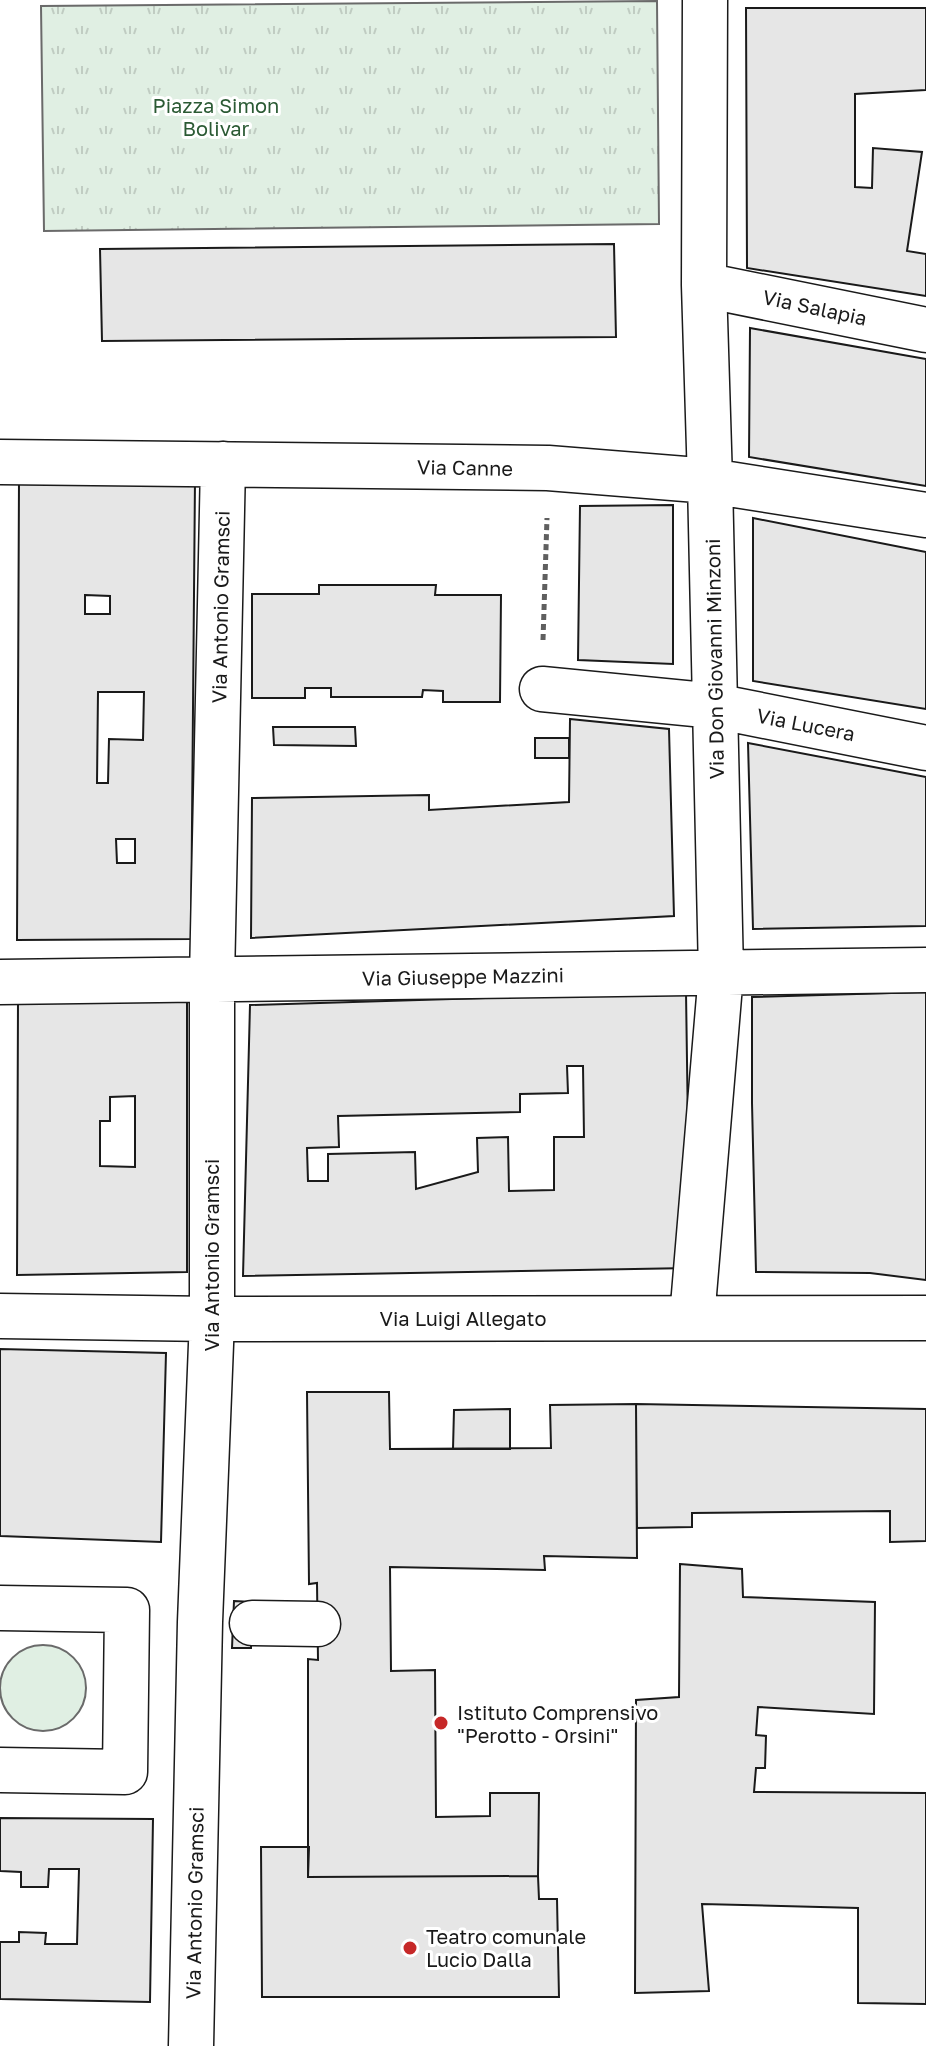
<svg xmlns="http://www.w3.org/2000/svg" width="926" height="2046" font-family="'Golos Text',sans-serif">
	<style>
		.grass { fill: #e0efe3; stroke: #6a6a6a; stroke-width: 2 }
		.park { fill: url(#park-tufts); stroke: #6a6a6a; stroke-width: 2 }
		.building { fill: #e6e6e6; stroke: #1a1a1a; stroke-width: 2; fill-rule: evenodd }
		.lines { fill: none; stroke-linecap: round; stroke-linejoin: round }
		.minor-casing { stroke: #1a1a1a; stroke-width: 47 }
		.path { stroke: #5f5f5f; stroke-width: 5; stroke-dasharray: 6 4; stroke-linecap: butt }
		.minor { stroke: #fff; stroke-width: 44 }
		.poi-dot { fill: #c62828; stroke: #fff; stroke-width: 3 }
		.labels { text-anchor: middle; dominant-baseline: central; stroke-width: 6; stroke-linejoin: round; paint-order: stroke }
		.park-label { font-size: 20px; fill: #2b5a34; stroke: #fff }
		.street-label { font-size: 20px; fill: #1a1a1a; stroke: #fff }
		.poi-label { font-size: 20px; fill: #1a1a1a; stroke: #fff; text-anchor: start }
	</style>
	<defs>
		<pattern id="park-tufts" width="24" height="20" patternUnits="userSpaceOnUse" patternTransform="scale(2)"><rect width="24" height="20" fill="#e0efe3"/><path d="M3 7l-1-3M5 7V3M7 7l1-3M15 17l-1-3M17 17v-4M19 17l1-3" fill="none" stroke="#c0ccc2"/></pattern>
	</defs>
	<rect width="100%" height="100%" fill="#fff"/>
	<path class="grass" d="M0 1688a43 43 0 1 1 86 0a43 43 0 1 1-86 0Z"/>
	<path class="park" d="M657 1 659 224 44 231 41 6Z"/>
	<path class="building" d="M746 8H926V90L855 94V187L872 188 873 148 922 152 907 251 926 254V296L747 268Z
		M614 244 616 337 102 341 100 249Z
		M750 328 926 359V486L749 457Z
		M19 479H195L191 939 17 940ZM85 595 110 596V614H85ZM98 692H144L143 740 109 739 108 783H97ZM116 839H135V863H117Z
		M673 505V664L578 660 580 506Z
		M753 518 926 552V709L753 681Z
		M319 585H436L435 595H501L500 702H443V691L423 690 422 697H331V688H305V698H252V594H319Z
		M570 719 669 729 674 916 251 938 252 798 429 795V810L569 802Z
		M273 727H355L356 746 274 745Z
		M535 738H569V758H535Z
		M748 743 926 777V926L753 929Z
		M686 992 690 1268 243 1276 250 1005ZM567 1066H583L584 1137H554V1190L509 1191 508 1137 477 1138 478 1172 416 1189 415 1152 328 1154V1181H308L307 1148 339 1147 338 1116 520 1112V1094L568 1093Z
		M926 992V1280L870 1273 756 1272 752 1103V997Z
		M18 1000 187 1002V1272L17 1275ZM135 1096V1167L100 1166V1121H110V1097Z
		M0 1349 166 1353 161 1542 0 1536Z
		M307 1392H389L390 1449 551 1448 550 1405 636 1404 637 1558 544 1556 545 1570 390 1567 391 1671 435 1670 436 1817 490 1816V1793H539L538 1876 308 1877V1659L318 1660 317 1583 309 1584Z
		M636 1404 926 1409V1541L890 1542V1511L692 1513V1527L637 1528Z
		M510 1409V1449H453L454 1410Z
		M680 1564 742 1569 743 1597 875 1602 874 1714 758 1707 756 1735 766 1736 765 1768H756L754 1792 926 1793V2004L858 2003V1908L702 1904 709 1991 635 1993 636 1700 679 1697Z
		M234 1601 252 1602 251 1648H232Z
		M0 1818 153 1819 150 2002 0 1999V1942H19V1932L46 1933 45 1944H77L79 1869H49L48 1887H21V1872L0 1871Z
		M261 1847H309L308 1877 538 1876 539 1899H557L559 1997H262Z"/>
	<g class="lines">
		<g class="minor-casing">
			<path id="minor" d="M704 285 926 330
				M0 462 548 468 710 481 926 515
				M542 689 715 706 926 748
				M0 982 926 970
				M0 1316 212 1319 926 1318
				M692 1318 721 973 710 481 704 285 705 0
				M0 1608 127 1610 125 1772 0 1770
				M252 1623 318 1624
				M191 2046 200 1622 212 1319V979L223 464"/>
		</g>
		<path class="path" d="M543 640 547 518"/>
		<use href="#minor" class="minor"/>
	</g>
	<g class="poi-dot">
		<circle cx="441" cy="1723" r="8"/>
		<circle cx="410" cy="1948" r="8"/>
	</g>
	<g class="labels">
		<g class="park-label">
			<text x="216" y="105">Piazza Simon<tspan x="216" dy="23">Bolivar</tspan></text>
		</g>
		<g class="street-label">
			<text transform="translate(815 307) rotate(12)">Via Salapia</text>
			<text transform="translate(465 467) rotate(1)">Via Canne</text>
			<text transform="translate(220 607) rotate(-89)">Via Antonio Gramsci</text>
			<text transform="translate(714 659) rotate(-91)">Via Don Giovanni Minzoni</text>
			<text transform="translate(806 724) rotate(11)">Via Lucera</text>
			<text transform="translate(463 976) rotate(-1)">Via Giuseppe Mazzini</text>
			<text transform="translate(211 1255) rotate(-90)">Via Antonio Gramsci</text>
			<text x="463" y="1318">Via Luigi Allegato</text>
			<text transform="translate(194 1903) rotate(-89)">Via Antonio Gramsci</text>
		</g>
		<g class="poi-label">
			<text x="457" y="1712">Istituto Comprensivo<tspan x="457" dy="23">"Perotto - Orsini"</tspan></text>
			<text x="426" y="1936">Teatro comunale<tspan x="426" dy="23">Lucio Dalla</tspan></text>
		</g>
	</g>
</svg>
